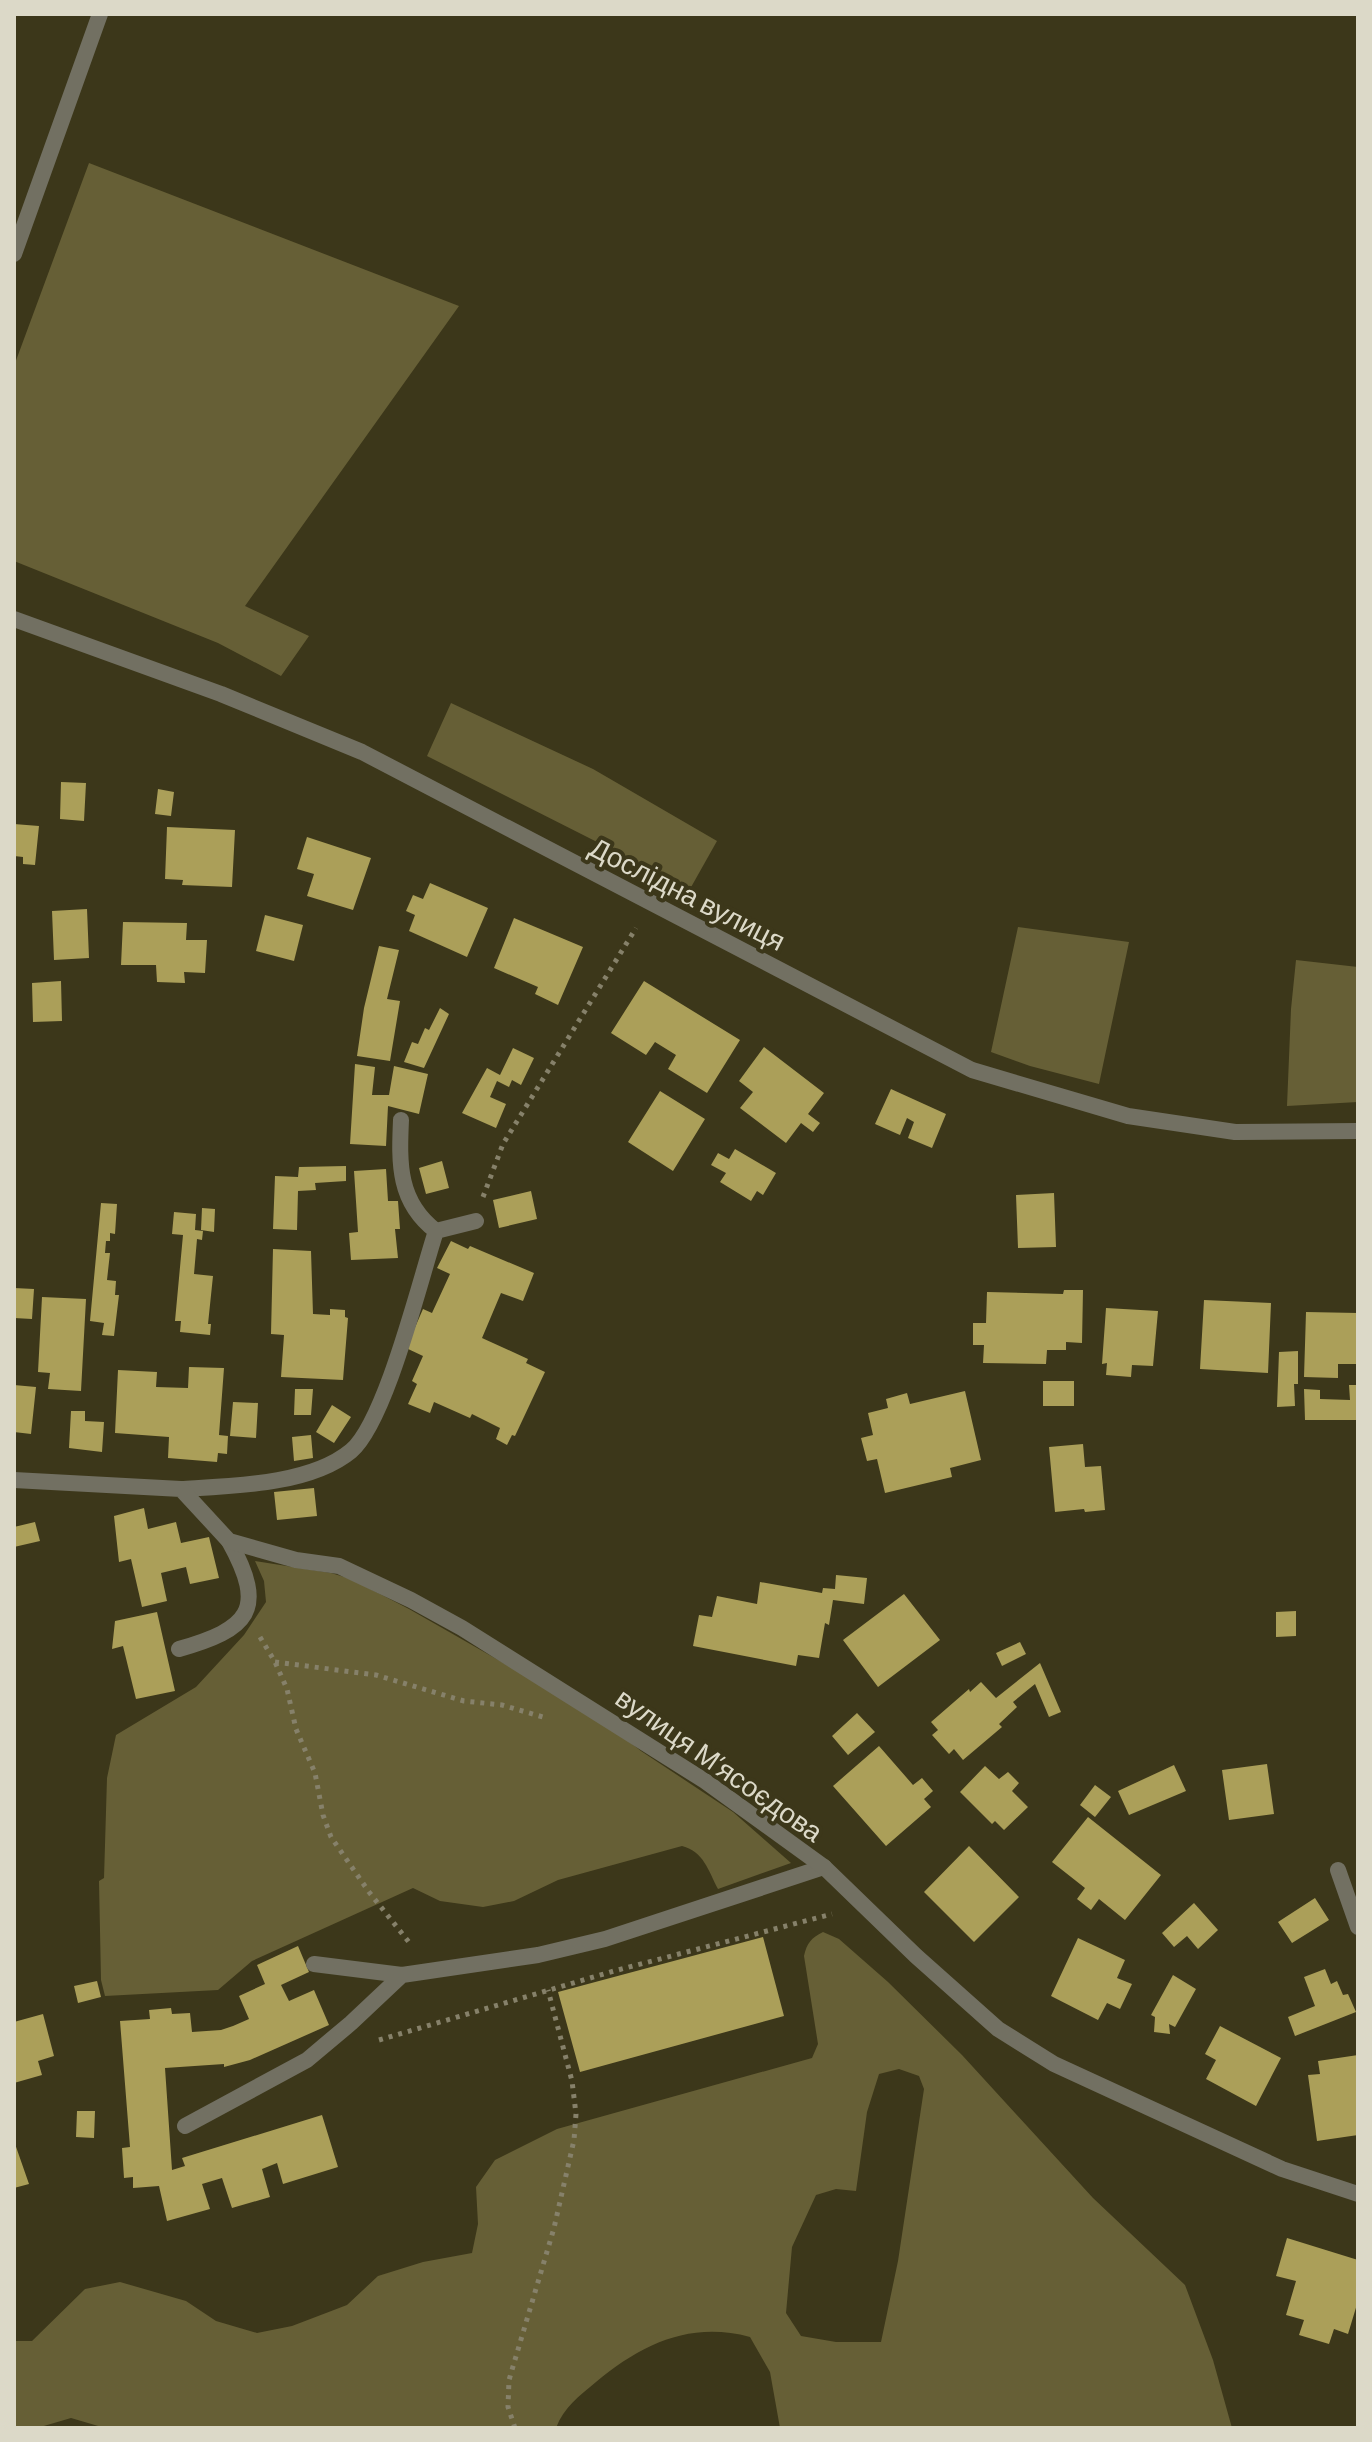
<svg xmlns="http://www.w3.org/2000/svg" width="1372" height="2442" font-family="Barlow,sans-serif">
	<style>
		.green { fill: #665f36; fill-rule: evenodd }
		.building { fill: #ab9f59 }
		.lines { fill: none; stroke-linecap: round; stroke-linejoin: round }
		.path { stroke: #86816a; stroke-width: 5; stroke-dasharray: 4 6; stroke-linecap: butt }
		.service { stroke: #727062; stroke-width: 16 }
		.minor { stroke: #727062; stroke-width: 16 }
		.labels { text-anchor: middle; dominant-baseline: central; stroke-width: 8; stroke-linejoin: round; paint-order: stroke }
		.street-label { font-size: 28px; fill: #dcd9c8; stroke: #3c371a }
	</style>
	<rect width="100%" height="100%" fill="#3c371a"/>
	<path class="green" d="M89 163 459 306 245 606 309 636 281 676 218 643 14 561V366Z
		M451 703 593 769 717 841 690 889 427 756Z
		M1018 927 1129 942 1099 1084 1030 1066 991 1052Z
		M1296 960 1358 967V1102L1287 1106 1291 1009Z
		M255 1561 331 1573 351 1579 409 1609 598 1717 641 1751 733 1812 791 1863 718 1889C708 1870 704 1852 682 1846L558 1880 514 1901 483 1907 440 1901 413 1888 252 1961 218 1990 105 1996 101 1980 99 1881 104 1878 107 1778 116 1735 196 1687 244 1635 266 1602 264 1581Z
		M823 1932 839 1939 888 1982 962 2055 1093 2198 1185 2285 1213 2360 1232 2428H780L770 2372 750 2337C690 2321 642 2344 596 2382 579 2396 564 2407 556 2428H105L71 2418 37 2428H14V2341H32L85 2289 120 2282 186 2301 216 2321 257 2333 292 2326 347 2305 378 2276 423 2262 472 2253 478 2224 476 2187 495 2160 557 2129 812 2058 818 2044 804 1956C807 1943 811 1938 823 1932ZM899 2069 919 2076 924 2089 898 2261 881 2342H836L801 2336 786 2313 792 2247 816 2195 836 2189 856 2191 867 2112 879 2074Z"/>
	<path class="building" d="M61 782 86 783 84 821 60 819Z
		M158 789 174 792 171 816 155 814Z
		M14 824 39 826 35 865 23 864V857L14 856Z
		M167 827 235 830 232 887 182 885 183 880 165 879Z
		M307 837 371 858 353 910 307 896 314 874 297 869Z
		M430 883 488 908 467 957 409 931 415 915 406 911 413 895 423 899Z
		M87 909 89 958 54 960 52 911Z
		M265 915 303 925 294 961 256 951Z
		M514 918 583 947 558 1005 535 994 538 987 494 968Z
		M123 922 187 923 186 940H207L205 973 184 972 185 983 157 982 156 965H121Z
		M379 946 399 950 387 999 400 1001 390 1061 357 1056 364 1008Z
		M61 981 62 1021 33 1022 32 983Z
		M644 981 740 1040 707 1093 668 1069 676 1055 655 1042 646 1055 611 1033Z
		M440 1008 449 1014 424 1068 404 1062 412 1042 418 1044 425 1028 429 1030Z
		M764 1047 824 1093 808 1114 820 1123 813 1132 801 1123 786 1143 740 1108 753 1092 739 1081Z
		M513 1048 534 1058 521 1085 512 1080 509 1087 497 1081 490 1097 506 1104 496 1128 462 1113 487 1068 500 1075Z
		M355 1064 375 1067 372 1095H389L394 1066 428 1074 419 1114 388 1106 386 1146 350 1144Z
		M891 1089 946 1114 932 1148 908 1138 914 1122 907 1118 900 1135 875 1124Z
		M660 1091 705 1119 673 1171 628 1142Z
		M735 1149 776 1173 763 1195 757 1191 751 1201 720 1182 726 1173 711 1165 718 1153 729 1159Z
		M442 1161 449 1188 426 1194 419 1168Z
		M346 1166V1181L315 1183 316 1190 298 1191 297 1230 273 1229 275 1176 298 1177 299 1167Z
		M386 1169 388 1201H398L400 1229H395L398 1258 351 1260 349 1233 358 1232 354 1171Z
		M531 1191 537 1219 499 1228 493 1200Z
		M1054 1193 1056 1247 1018 1248 1016 1195Z
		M101 1203 117 1204 115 1234 110 1233V1241H106L105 1253H110L107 1280 116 1281 115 1295H119L114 1336 102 1335 104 1323 90 1321Z
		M202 1208 215 1209 214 1232 201 1230Z
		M174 1212 196 1214 195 1230 203 1231 202 1240 197 1239 194 1274 213 1276 208 1324H211L210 1335 180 1332 181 1321H175L183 1235 172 1234Z
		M451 1241 468 1249 470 1246 534 1273 523 1301 501 1293 482 1338 528 1359 526 1363 545 1372 515 1436 512 1435 507 1445 496 1439 500 1428 472 1414 470 1418 434 1402 430 1413 408 1404 417 1384 412 1381 423 1356 406 1348 423 1309 432 1313 450 1274 437 1268Z
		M273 1249 311 1251 313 1314 330 1315V1309L345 1310V1317L348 1318 343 1380 281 1377 284 1335 271 1334Z
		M14 1288 34 1289 32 1319 14 1318Z
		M1064 1290H1083L1082 1343 1066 1342V1350H1047L1046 1364 983 1363 984 1345H973V1323H986L987 1292 1063 1294Z
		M42 1297 86 1299 81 1391 48 1389 50 1373 38 1372Z
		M1204 1300 1271 1303 1268 1373 1200 1369Z
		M1106 1308 1158 1311 1153 1366 1132 1365 1131 1377 1106 1375 1107 1363 1102 1364Z
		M1306 1312 1358 1313V1364H1338V1378L1304 1377Z
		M1298 1351V1384H1294L1295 1406 1277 1407 1279 1352Z
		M189 1367 224 1368 219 1435 228 1436 227 1454 218 1453 217 1462 168 1458 169 1437 115 1433 118 1370 157 1372 156 1387 188 1388Z
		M1043 1381H1074V1406H1043Z
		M14 1385 36 1387 31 1434 14 1432Z
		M1349 1385H1358V1420H1305L1304 1389 1320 1390V1399L1350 1400Z
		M295 1389H313L311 1415H294Z
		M965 1391 981 1460 950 1468 952 1477 885 1493 877 1459 867 1461 861 1438 873 1435 868 1413 888 1408 886 1399 907 1393 910 1404Z
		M233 1402 258 1403 256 1438 230 1436Z
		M332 1405 351 1417 334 1443 316 1432Z
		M71 1411H85V1421L104 1422 102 1452 69 1448Z
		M311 1435 313 1458 294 1461 292 1437Z
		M1083 1444 1085 1467 1101 1466 1105 1510 1085 1512 1084 1509 1055 1512 1049 1447Z
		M314 1488 317 1516 277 1520 274 1492Z
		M144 1508 148 1529 176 1522 181 1543 209 1537 219 1578 190 1584 186 1567 161 1573 167 1601 142 1607 131 1559 119 1562 114 1516Z
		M35 1522 40 1541 14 1547V1527Z
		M836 1575 867 1578 864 1604 833 1600 829 1625 825 1623 819 1658 798 1655 796 1666 693 1646 699 1615 712 1617 717 1596 757 1604 760 1582 822 1593 823 1588 835 1589Z
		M904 1594 940 1640 878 1687 843 1640Z
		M1296 1611V1636L1276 1637V1612Z
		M157 1612 175 1691 136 1699 123 1646 112 1649 115 1621Z
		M1020 1642 1026 1654 1002 1666 996 1653Z
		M1040 1663 1061 1712 1049 1717 1035 1684 1013 1702 1017 1707 999 1724 1002 1727 963 1760 954 1749 949 1754 932 1735 938 1730 931 1722 969 1689 970 1692 981 1682 996 1698Z
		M857 1713 875 1732 848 1755 832 1736Z
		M879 1746 913 1785 922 1778 933 1791 924 1799 931 1807 886 1846 833 1786Z
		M1267 1764 1274 1814 1229 1820 1222 1770Z
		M1174 1765 1186 1791 1129 1815 1118 1791Z
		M985 1766 999 1779 1008 1772 1019 1783 1012 1791 1028 1807 1004 1830 995 1821 992 1824 960 1792Z
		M1095 1785 1111 1797 1095 1817 1080 1805Z
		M1088 1817 1161 1875 1125 1920 1099 1899 1091 1910 1077 1899 1085 1888 1052 1862Z
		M969 1846 1019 1897 974 1942 924 1892Z
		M1315 1898 1329 1920 1292 1943 1278 1922Z
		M1194 1903 1218 1930 1198 1949 1187 1936 1174 1947 1162 1933Z
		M763 1937 784 2016 580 2072 558 1992Z
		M1078 1938 1125 1960 1117 1978 1132 1984 1120 2009 1107 2003 1098 2020 1051 1996Z
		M298 1946 309 1972 281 1985 289 2001 314 1990 329 2025 250 2060 224 2067V2064L165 2068 172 2170 185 2166 182 2158 322 2115 338 2167 283 2184 277 2163 262 2169 270 2197 232 2208 222 2178 202 2184 210 2209 167 2221 159 2186 133 2188V2177L124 2178 122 2148 130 2147 120 2021 150 2019 149 2010 171 2008 172 2014 190 2013 192 2032 221 2030 233 2026 249 2019 239 1996 265 1984 257 1965Z
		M1325 1969 1331 1984 1337 1981 1343 1995 1348 1994 1356 2012 1295 2036 1288 2017 1315 2006 1304 1977Z
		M1173 1975 1196 1989 1175 2027 1169 2024 1170 2034 1154 2032 1155 2017 1151 2015Z
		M97 1981 101 1997 78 2003 74 1986Z
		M43 2014 54 2056 38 2061 42 2075 14 2083V2022Z
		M1220 2026 1281 2058 1256 2106 1206 2079 1216 2060 1205 2054Z
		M1358 2055V2135L1317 2141 1308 2075 1320 2074 1318 2061Z
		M77 2111H95L94 2138 76 2137Z
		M14 2141 29 2184 14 2188Z
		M1287 2238 1358 2260V2301L1348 2334 1334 2329 1329 2344 1299 2335 1304 2320 1286 2315 1296 2281 1276 2276Z"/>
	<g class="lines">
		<path class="path" d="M483 1197 503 1144 636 928
			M260 1637 275 1662 287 1689 296 1729 315 1773 323 1815 331 1837 369 1892 412 1946
			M275 1662 376 1675 464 1701 502 1705 543 1717
			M379 2040 614 1971 832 1914
			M515 2428 508 2407 509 2380 554 2228 574 2140 576 2114 572 2081 548 1990"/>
		<path class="service" d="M436 1231 476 1221
			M181 1489C232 1486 310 1485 351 1451 386 1421 420 1280 436 1231 398 1202 399 1164 401 1120
			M179 1649C248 1629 268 1611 229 1541
			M1338 1870 1358 1927
			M314 1964 402 1975
			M185 2126 307 2060 351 2023 402 1975 538 1955 605 1939 824 1867"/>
		<path class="minor" d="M14 254 100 14
			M14 619 221 694 362 752 972 1070 1128 1116 1235 1132 1358 1131
			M14 1480 181 1489 229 1541 296 1560 339 1566 411 1600 462 1628 705 1781 824 1867 916 1956 998 2029 1054 2064 1282 2169 1358 2194"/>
	</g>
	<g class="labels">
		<g class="street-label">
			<text transform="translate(688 893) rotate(27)">Дослідна вулиця</text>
			<text transform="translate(720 1764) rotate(35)">вулиця Мʼясоєдова</text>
		</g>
	</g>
	<rect width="1372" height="2442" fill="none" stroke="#dcd9c8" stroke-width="32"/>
</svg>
